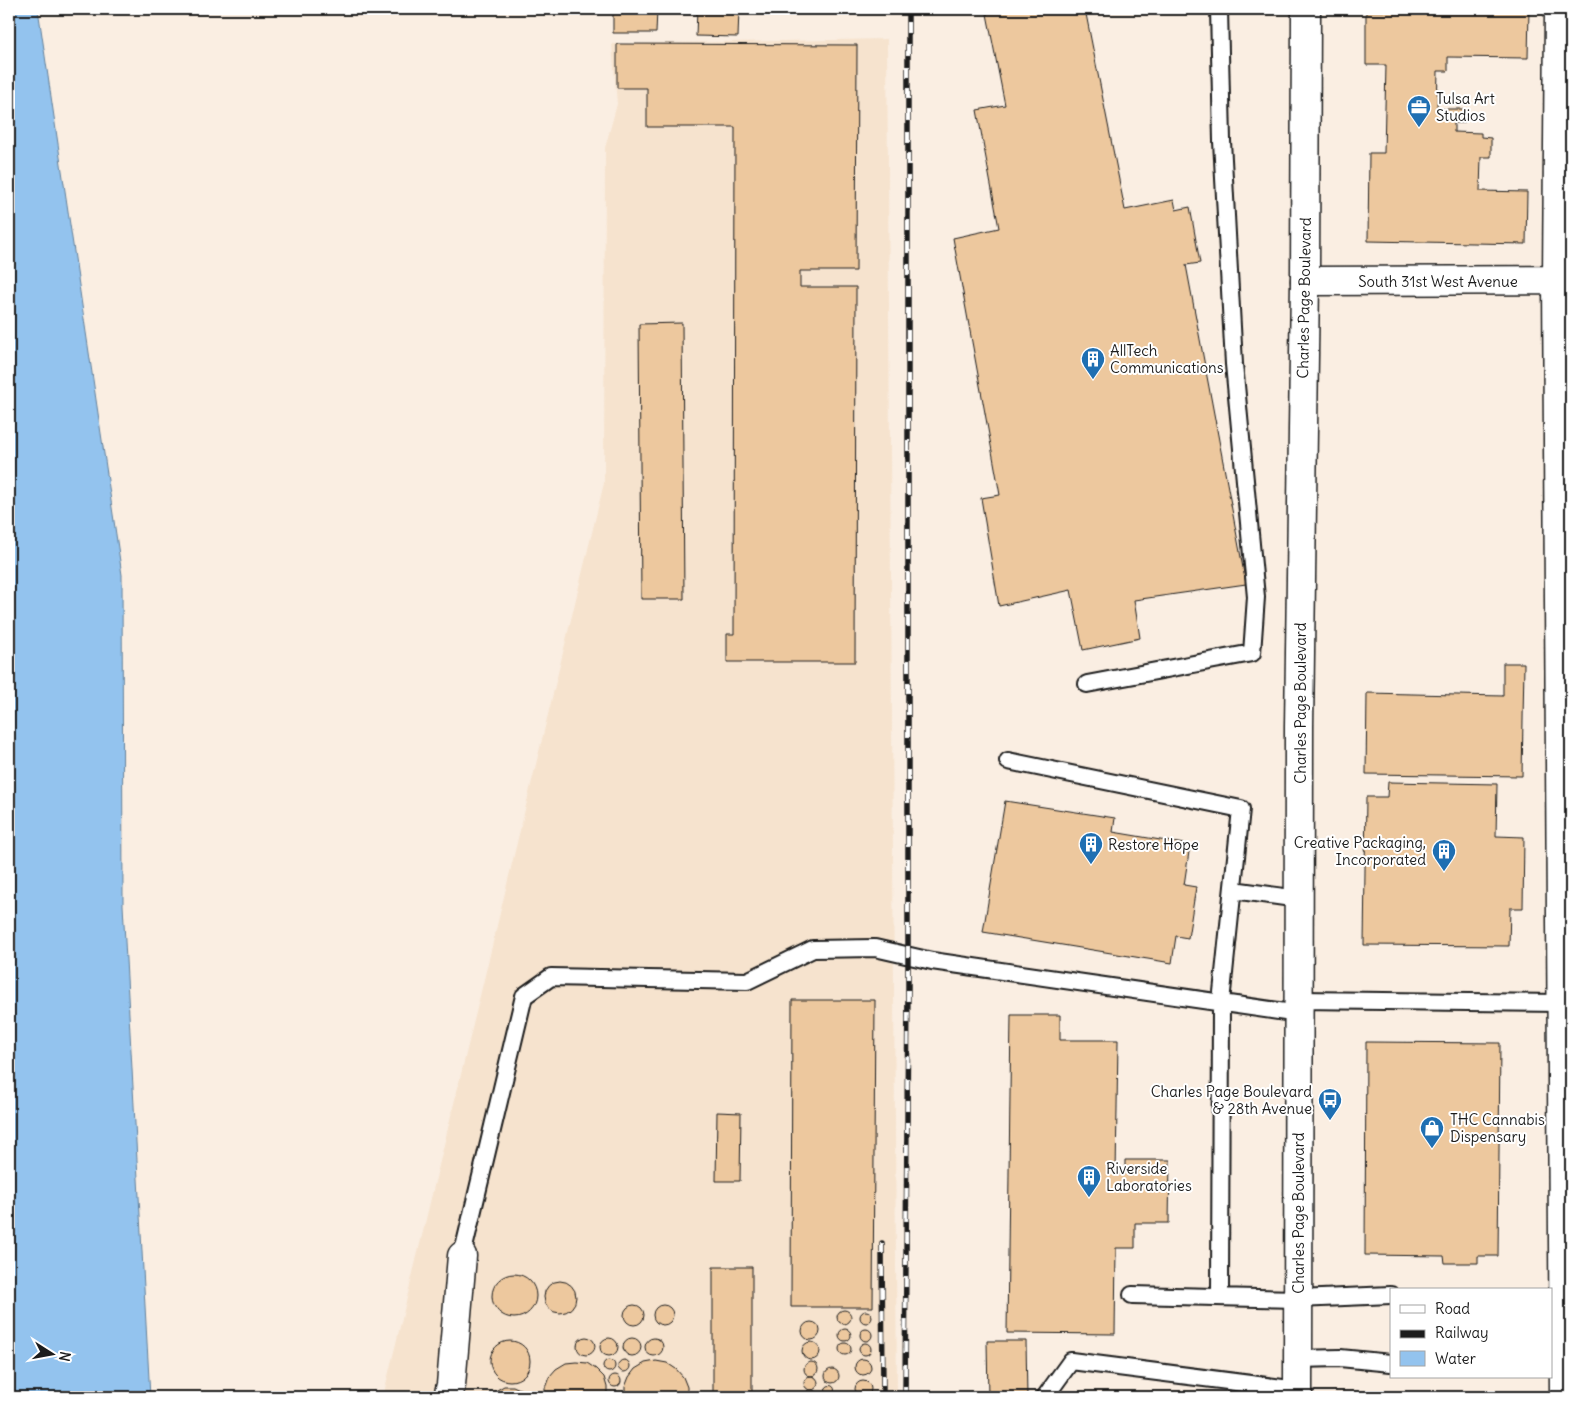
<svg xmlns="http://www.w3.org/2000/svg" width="1580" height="1406" font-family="Delius,sans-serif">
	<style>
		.built { fill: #f6e3ce }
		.water { fill: #93c3ee; stroke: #63809a }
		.building { fill: #edc89e; stroke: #1c1c1c }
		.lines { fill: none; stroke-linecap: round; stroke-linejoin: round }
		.service-casing { stroke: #1c1c1c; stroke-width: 20 }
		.minor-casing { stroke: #1c1c1c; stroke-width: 31 }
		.secondary-casing { stroke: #1c1c1c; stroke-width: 31 }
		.service { stroke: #fff; stroke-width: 16 }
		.minor { stroke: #fff; stroke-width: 28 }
		.secondary { stroke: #fff; stroke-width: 28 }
		.rail-casing { stroke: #1c1c1c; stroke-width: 5.5 }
		.rail { stroke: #fff; stroke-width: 4; stroke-dasharray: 11; stroke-linecap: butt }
		.labels { text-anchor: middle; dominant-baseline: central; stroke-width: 4; stroke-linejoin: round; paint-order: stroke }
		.poi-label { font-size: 15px; fill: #1c1c1c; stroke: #fff; text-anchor: start }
		.street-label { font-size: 15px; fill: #1c1c1c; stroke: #fff }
	</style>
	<rect width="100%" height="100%" fill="#faeee2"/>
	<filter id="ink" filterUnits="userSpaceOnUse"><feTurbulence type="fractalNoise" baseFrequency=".02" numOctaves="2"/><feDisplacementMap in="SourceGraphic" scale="10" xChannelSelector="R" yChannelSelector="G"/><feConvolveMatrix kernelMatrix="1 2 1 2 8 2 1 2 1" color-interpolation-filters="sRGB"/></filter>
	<g filter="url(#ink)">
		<path class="built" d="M887 39 897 1397H383L604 483 605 148 617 104 612 44Z"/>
		<path class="water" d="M9 9H38L122 575 123 905 150 1397H9Z"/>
		<path class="building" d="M613 9H657L656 33H613Z
			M697 9H739L738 37 696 36Z
			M986 9H1085L1125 210 1174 200 1176 210 1190 207 1200 263 1186 265 1246 584 1134 600 1140 638 1083 650 1071 590 999 606 981 498 1000 495 953 238 999 228 977 110 1005 105Z
			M1384 9H1529L1528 58 1448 57V71H1438L1437 109H1464V123H1454V132L1481 133V137L1491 138V157H1481L1480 191 1527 192 1526 244 1368 241 1369 153H1384L1386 65H1366V11H1384Z
			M617 44 857 45 856 271H800V287H856L855 662H727V634H734L735 127H647V88H617Z
			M682 323 684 599H641L639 324Z
			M1503 663H1524L1522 776 1366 774 1367 693 1503 696Z
			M1388 782 1497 784 1496 836 1524 837 1523 908H1510L1509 946 1364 945 1366 797H1387Z
			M1005 801 1115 818 1113 832 1190 845 1184 885 1196 887 1188 938 1176 936 1172 963 983 932Z
			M792 1000H875L873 1307H791Z
			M1011 1015H1060V1040H1118L1116 1174H1125V1160H1170L1169 1223H1135V1248H1116L1115 1334 1007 1333Z
			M1366 1042 1500 1043 1498 1256H1478V1263H1445L1444 1256 1365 1255Z
			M717 1112 741 1113 740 1181H716Z
			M713 1267H752V1397H713Z
			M492 1296a22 22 0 1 1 44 0a22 22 0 1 1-44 0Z
			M544 1297a16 16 0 1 1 32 0a16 16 0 1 1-32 0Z
			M653 1315a10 10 0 1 1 20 0a10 10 0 1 1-20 0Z
			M624 1315a10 10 0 1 1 20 0a10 10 0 1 1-20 0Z
			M837 1317a7 7 0 1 1 14 0a7 7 0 1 1-14 0Z
			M860 1317a6 6 0 1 1 12 0a6 6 0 1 1-12 0Z
			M802 1331a9 9 0 1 1 18 0a9 9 0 1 1-18 0Z
			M860 1335a6 6 0 1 1 12 0a6 6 0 1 1-12 0Z
			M839 1335a6 6 0 1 1 12 0a6 6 0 1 1-12 0Z
			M577 1346a9 9 0 1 1 18 0a9 9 0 1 1-18 0Z
			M623 1347a9 9 0 1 1 18 0a9 9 0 1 1-18 0Z
			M645 1347a9 9 0 1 1 18 0a9 9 0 1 1-18 0Z
			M600 1347a9 9 0 1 1 18 0a9 9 0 1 1-18 0Z
			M987 1341H1026L1027 1397H988Z
			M490 1361a20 20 0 1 1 40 0a20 20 0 1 1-40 0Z
			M802 1351a9 9 0 1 1 18 0a9 9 0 1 1-18 0Z
			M839 1349a6 6 0 1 1 12 0a6 6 0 1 1-12 0Z
			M859 1349a6 6 0 1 1 12 0a6 6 0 1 1-12 0Z
			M855 1367a8 8 0 1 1 16 0a8 8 0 1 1-16 0Z
			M618 1366a6 6 0 1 1 12 0a6 6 0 1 1-12 0Z
			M603 1366a6 6 0 1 1 12 0a6 6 0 1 1-12 0Z
			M656 1361 667 1363 676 1369 683 1377 687 1387V1397H625V1387L629 1377 635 1369 645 1363Z
			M576 1362 587 1363 596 1369 604 1377 607 1387V1397H545V1388L549 1377 556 1369 566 1363Z
			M804 1369a7 7 0 1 1 14 0a7 7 0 1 1-14 0Z
			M825 1376a7 7 0 1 1 14 0a7 7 0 1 1-14 0Z
			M609 1381a6 6 0 1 1 12 0a6 6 0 1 1-12 0Z
			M804 1383a7 7 0 1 1 14 0a7 7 0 1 1-14 0Z
			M855 1389a8 8 0 1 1 16 0a8 8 0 1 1-16 0Z
			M825.5 1390a4.5 4.5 0 1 1 9 0a4.5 4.5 0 1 1-9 0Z
			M504 1386H513L522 1390 527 1397H491L497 1390Z
			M808 1390H813L818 1393V1397H805V1395Z"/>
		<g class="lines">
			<g class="service-casing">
				<path id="service" d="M1087 684 1252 653 1256 597 1234 364 1222 141 1219 9
					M1008 761 1241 809 1221 1002 1220 1297
					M1233 890 1299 899
					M1299 1000 1561 1003
					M462 1256 524 996 551 977 747 981 813 949 875 948 932 961 1299 1014
					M1132 1295 1298 1299 1391 1295
					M1298 1359 1340 1358 1391 1363
					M1045 1397 1071 1361 1298 1390"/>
			</g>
			<g class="minor-casing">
				<path id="minor" d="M1559 9 1557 280 1564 1397
					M1305 281 1571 280
					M448 1397 451 1385 462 1256"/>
			</g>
			<g class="secondary-casing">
				<path id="secondary" d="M1298 1397 1299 727 1305 281 1306 9"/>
			</g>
			<use href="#service" class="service"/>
			<use href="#minor" class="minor"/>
			<use href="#secondary" class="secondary"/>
			<g class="rail-casing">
				<path id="rail" d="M882 1243 883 1397
					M905 1397 908 987V9"/>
			</g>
			<use href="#rail" class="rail"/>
		</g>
	</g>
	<defs>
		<g id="office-pin" transform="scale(1.25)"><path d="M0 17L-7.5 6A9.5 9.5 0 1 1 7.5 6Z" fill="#1f6fb2" stroke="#fff"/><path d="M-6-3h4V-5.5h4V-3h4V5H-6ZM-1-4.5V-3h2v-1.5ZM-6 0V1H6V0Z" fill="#fff"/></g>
		<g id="building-pin" transform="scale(1.25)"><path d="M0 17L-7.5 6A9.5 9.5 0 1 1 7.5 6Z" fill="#1f6fb2" stroke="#fff"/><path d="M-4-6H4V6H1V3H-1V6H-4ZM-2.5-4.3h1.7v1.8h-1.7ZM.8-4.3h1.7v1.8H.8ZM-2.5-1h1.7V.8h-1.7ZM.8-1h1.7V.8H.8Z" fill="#fff"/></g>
		<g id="bus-pin" transform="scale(1.25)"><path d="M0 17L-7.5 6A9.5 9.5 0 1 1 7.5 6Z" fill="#1f6fb2" stroke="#fff"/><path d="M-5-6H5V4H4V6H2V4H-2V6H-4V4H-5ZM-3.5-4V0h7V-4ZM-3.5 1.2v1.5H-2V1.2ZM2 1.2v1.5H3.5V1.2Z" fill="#fff"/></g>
		<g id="shop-pin" transform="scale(1.25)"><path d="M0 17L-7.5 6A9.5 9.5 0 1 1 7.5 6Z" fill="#1f6fb2" stroke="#fff"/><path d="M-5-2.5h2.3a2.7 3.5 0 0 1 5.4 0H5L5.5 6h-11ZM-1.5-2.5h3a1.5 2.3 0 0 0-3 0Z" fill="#fff"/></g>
	</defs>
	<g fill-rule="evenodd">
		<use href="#office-pin" x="1419" y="107"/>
		<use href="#building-pin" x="1093" y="359"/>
		<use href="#building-pin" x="1091" y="844"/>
		<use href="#building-pin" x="1444" y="851"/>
		<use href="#bus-pin" x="1330" y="1100"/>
		<use href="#shop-pin" x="1432" y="1128"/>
		<use href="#building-pin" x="1089" y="1177"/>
	</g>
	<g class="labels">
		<g class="poi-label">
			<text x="1436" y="98">Tulsa Art<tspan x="1436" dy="17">Studios</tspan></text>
			<text x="1110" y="350">AllTech<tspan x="1110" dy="17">Communications</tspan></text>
			<text x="1426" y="842" text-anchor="end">Creative Packaging,<tspan x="1426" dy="17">Incorporated</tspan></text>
			<text x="1108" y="844">Restore Hope</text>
			<text x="1312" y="1091" text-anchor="end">Charles Page Boulevard<tspan x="1312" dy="17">&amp; 28th Avenue</tspan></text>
			<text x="1450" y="1119">THC Cannabis<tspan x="1450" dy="17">Dispensary</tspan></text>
			<text x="1106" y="1168">Riverside<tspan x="1106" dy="17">Laboratories</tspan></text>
		</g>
		<g class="street-label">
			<text x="1438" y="281">South 31st West Avenue</text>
			<text transform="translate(1304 298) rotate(-89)">Charles Page Boulevard</text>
			<text transform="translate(1300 703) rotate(-90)">Charles Page Boulevard</text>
			<text transform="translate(1298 1213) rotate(-90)">Charles Page Boulevard</text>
		</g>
	</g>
	<rect width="1580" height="1406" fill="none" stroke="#fff" stroke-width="30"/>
	<rect x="15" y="15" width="1550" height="1376" fill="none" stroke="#1c1c1c" stroke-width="2" filter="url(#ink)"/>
	<rect x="1390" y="1288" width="162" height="90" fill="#ffffff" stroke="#a4a4a4"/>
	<rect x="1400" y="1305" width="25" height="8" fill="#ffffff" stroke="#a4a4a4"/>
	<text x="1435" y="1314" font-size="15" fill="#1c1c1c">Road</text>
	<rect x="1400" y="1330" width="25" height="8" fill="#1c1c1c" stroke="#a4a4a4"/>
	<text x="1435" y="1338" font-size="15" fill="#1c1c1c">Railway</text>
	<rect x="1400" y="1351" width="25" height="15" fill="#93c3ee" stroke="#a4a4a4"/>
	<text x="1435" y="1364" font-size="15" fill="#1c1c1c">Water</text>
	<g transform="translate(52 1354) rotate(101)" stroke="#ffffff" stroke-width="4" paint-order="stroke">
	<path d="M0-4L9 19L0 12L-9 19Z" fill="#1c1c1c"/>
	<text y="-8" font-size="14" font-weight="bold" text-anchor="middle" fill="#1c1c1c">N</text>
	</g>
</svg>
